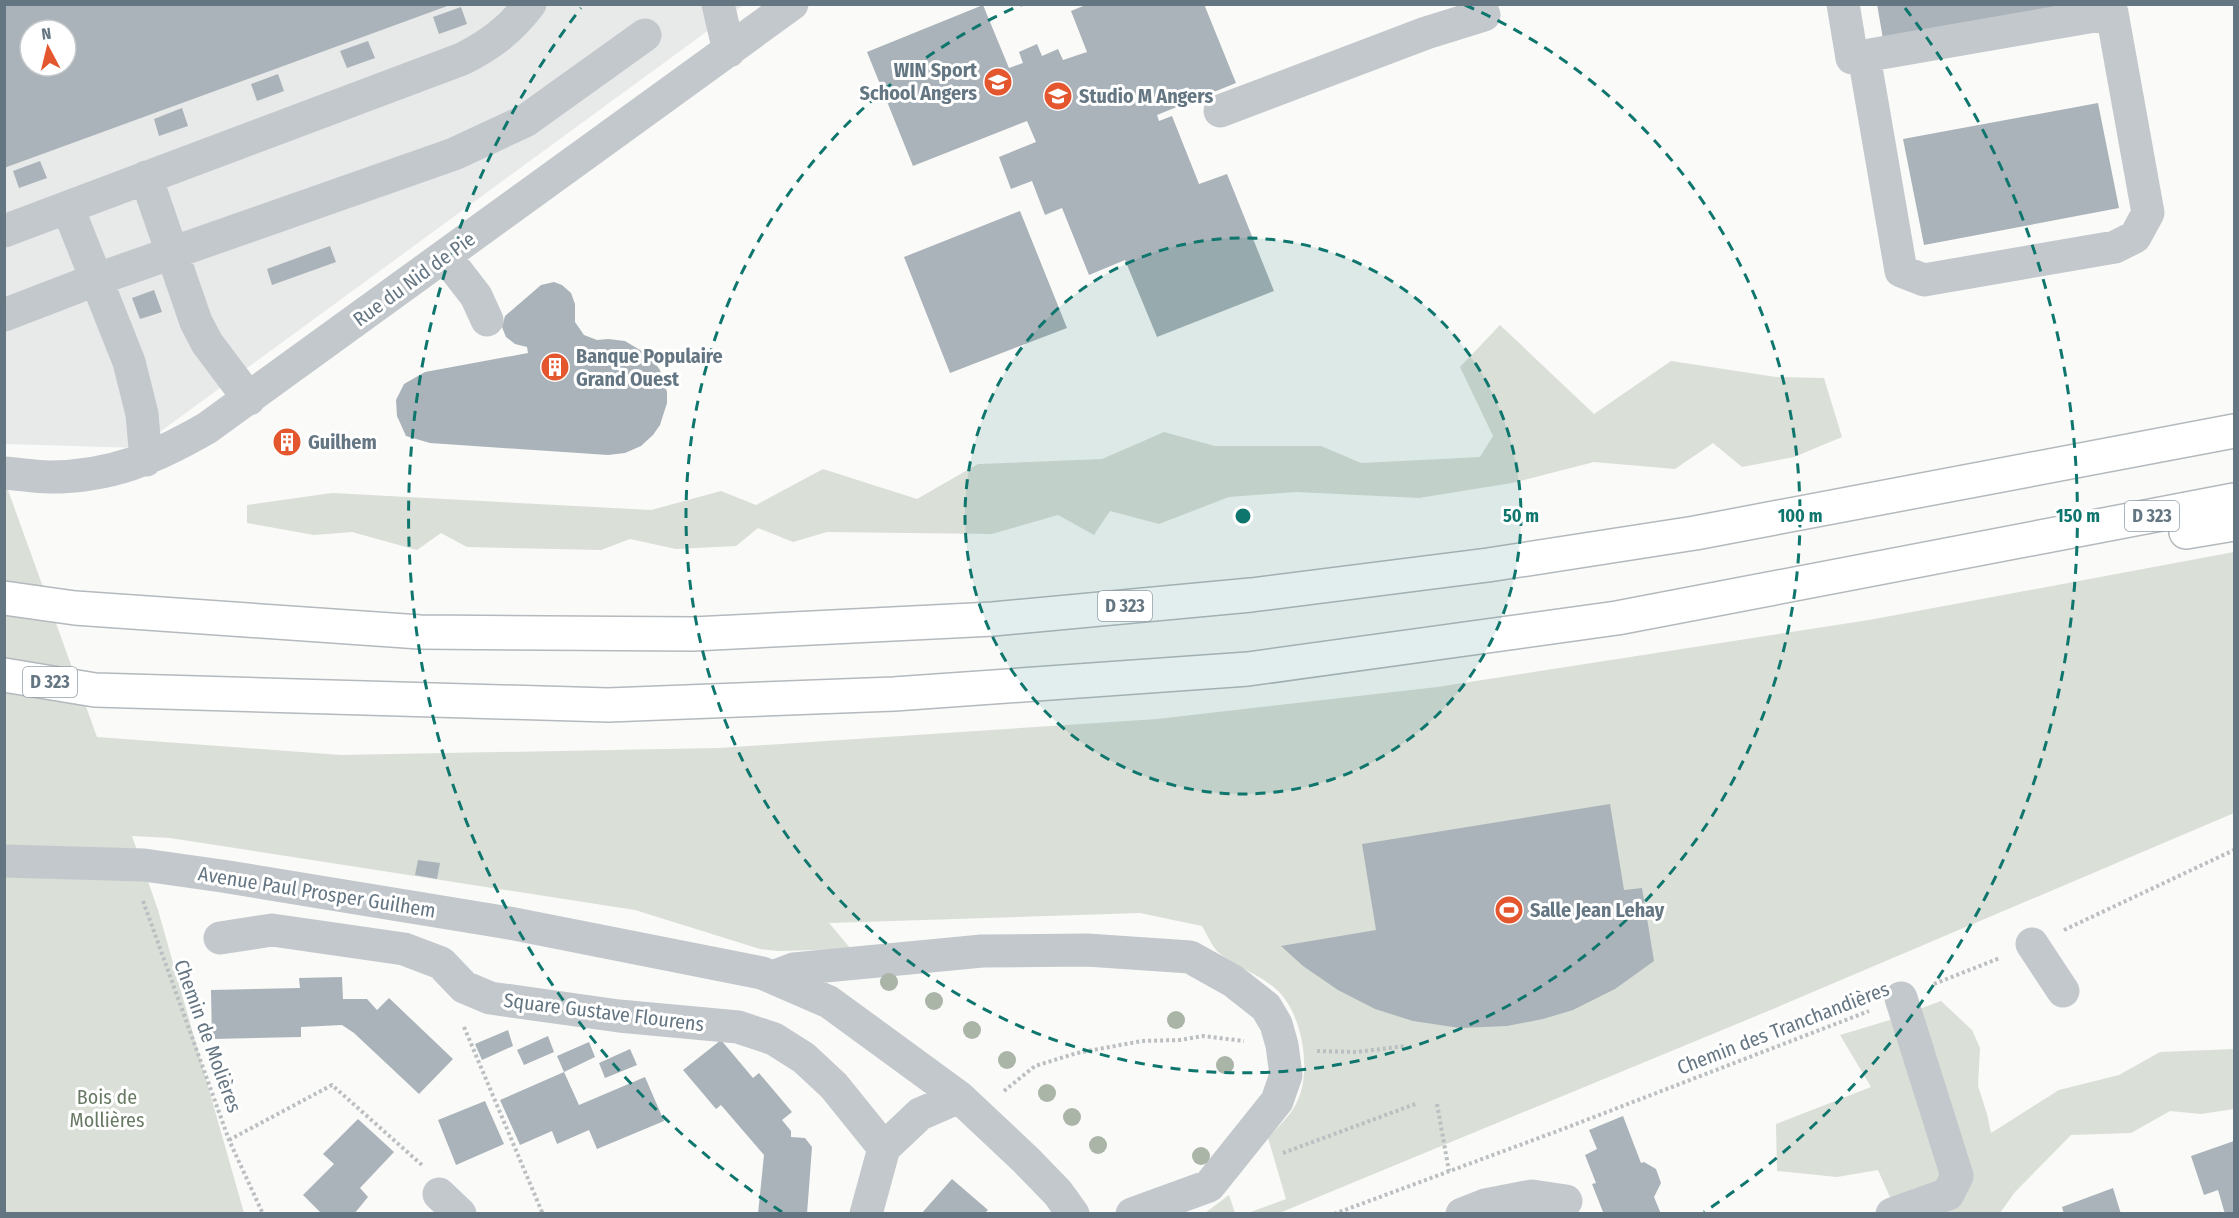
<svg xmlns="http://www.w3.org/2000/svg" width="2239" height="1218" font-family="'Fira Sans Condensed',sans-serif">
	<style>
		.built { fill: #e8e9e9; fill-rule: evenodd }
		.green { fill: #dadfd7 }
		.building { fill: #aab3b9; fill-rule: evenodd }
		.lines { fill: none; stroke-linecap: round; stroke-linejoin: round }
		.highway-casing { stroke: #b4b9bd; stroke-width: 36 }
		.path { stroke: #bbbfc2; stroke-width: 4; stroke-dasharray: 3 3; stroke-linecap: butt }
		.minor { stroke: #c3c8cc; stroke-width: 33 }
		.highway { stroke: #fff; stroke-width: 33 }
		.tree { fill: #aab4a7 }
		.ring { fill: none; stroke: #0f766e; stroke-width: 3; stroke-dasharray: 10 8 }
		.labels { text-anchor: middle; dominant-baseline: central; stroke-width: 6; stroke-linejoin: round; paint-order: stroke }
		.shield { fill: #fff; stroke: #939fa8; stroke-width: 1.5 }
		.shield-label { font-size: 18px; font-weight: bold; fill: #657683 }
		.poi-label { font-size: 20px; font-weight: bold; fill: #657683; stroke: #fff; text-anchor: start }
		.street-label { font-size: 20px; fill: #657683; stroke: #fff }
		.park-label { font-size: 20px; fill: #687a64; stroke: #fff }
		.centre { fill: #0f766e; stroke: #fff; stroke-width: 3 }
		.ring-label { font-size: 18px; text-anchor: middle; font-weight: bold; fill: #0f766e; stroke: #fff; stroke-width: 6; stroke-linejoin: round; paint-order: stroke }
	</style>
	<rect width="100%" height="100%" fill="#fafaf8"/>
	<path class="built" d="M5 5H743L138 448 5 444ZM30 30H66V66H30Z"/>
	<path class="green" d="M1500 325 1594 414 1671 361 1776 377 1824 378 1842 437 1794 457 1742 467 1713 443 1675 469 1594 462 1512 483 1419 498 1296 492 1229 497 1159 524 1110 511 1094 535 1058 515 992 534 827 532 793 542 758 528 736 546 676 549 630 539 601 550 467 547 441 533 417 550 352 532 314 535 247 523V505L332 493 651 510 721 491 756 505 823 469 917 499 978 464 1102 459 1164 432 1215 446H1321L1361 463 1480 457 1493 436 1460 367Z
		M4 479 97 737 341 755 719 748 1157 719 1437 687 1869 620 2234 552V813L1773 1009 1277 1214 1248 1213 1286 1199 1268 1138C1278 1127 1291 1115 1297 1102 1312 1072 1303 1014 1277 990 1260 974 1237 968 1219 953 1212 947 1207 934 1202 926L1140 913 829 923 851 949 779 951 760 949 635 910 170 838 132 836 158 910 244 1213H5Z
		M1941 1001 1972 1030 1980 1048 1978 1086 1987 1114 1991 1133 2059 1090 2119 1075 2160 1052 2234 1049V1109L2201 1114 2170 1111 2131 1133 2071 1135 2015 1192 2000 1213H1897L1878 1170 1837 1177 1777 1171 1776 1124 1871 1087 1840 1035 1890 1020Z
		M1229 1195 1235 1213H1205Z"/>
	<path class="building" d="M4 4H450V5L4 168ZM30 30H66V66H30Z
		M1088 4H1204L1236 83 1157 115 1159 121 1172 116 1199 184 1227 174 1274 291 1157 337 1125 260 1089 275 1062 208 1045 215 1032 181 1011 189 999 157 1036 142 1027 121 913 166 867 52 983 5 1009 68 1023 63 1019 52 1037 44 1042 56 1058 49 1063 60 1087 52 1071 11Z
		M1877 4H2070L1883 39Z
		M461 7 467 24 439 34 433 17Z
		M368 41 375 58 347 68 340 51Z
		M278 74 284 91 257 101 251 84Z
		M2098 103 2119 208 1924 245 1903 139Z
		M182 108 188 126 159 136 154 119Z
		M40 161 47 178 19 188 13 171Z
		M1020 211 1067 328 950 373 904 257Z
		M330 246 336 262 272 285 267 269Z
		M554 282 562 285 571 293 575 304V322L584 335 597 340 608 339 625 341 650 356 660 370 667 392V403L660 425 653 435 641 446 625 453 608 455 430 443 406 436 397 416 396 400 404 384 425 372 528 353 527 347 515 344 506 337 502 327 505 316 541 285Z
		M154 290 162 312 140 319 132 298Z
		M291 430 300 441 283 453 275 443Z
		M1610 804 1624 890 1642 888 1654 961 1615 989 1573 1010 1543 1019 1507 1026 1460 1028 1413 1021 1375 1009 1338 990 1303 966 1281 946 1376 930 1362 844Z
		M418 860 440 863 437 879 415 875Z
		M342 977 343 999H367L377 1010 389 998 453 1059 419 1094 354 1033 342 1025 301 1027V1037L212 1039 211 990 300 988 299 978Z
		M508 1030 513 1046 482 1060 475 1044Z
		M548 1036 554 1052 524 1065 517 1050Z
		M721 1040 753 1078 759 1073 792 1112 782 1120 791 1131V1137L805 1138 812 1147 807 1214H758L764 1155 721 1105 716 1109 683 1070Z
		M589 1042 595 1057 564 1072 557 1056Z
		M630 1049 637 1065 605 1078 599 1063Z
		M564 1072 579 1105 645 1077 664 1121 597 1149 589 1130 557 1144 552 1131 520 1145 500 1100Z
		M485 1101 504 1144 456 1165 438 1120Z
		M1623 1116 1641 1163 1644 1162 1656 1169 1661 1183 1654 1197 1661 1214 1603 1212 1592 1184 1596 1183 1585 1155 1597 1149 1589 1130Z
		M358 1119 394 1152 360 1188 368 1197 354 1214H322L303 1195 334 1164 323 1154Z
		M2234 1141V1213L2225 1214 2218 1190 2204 1195 2191 1156Z
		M952 1179 988 1210 984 1214H921Z
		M2113 1188 2121 1214H2064L2062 1207Z"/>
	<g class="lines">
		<g class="highway-casing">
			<path id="highway" d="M2186 532 2234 524
				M4 598 75 608 420 632 693 634 993 619 1251 595 1488 565 1695 533 2234 431
				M4 675 95 690 608 705 894 694 1248 669 1617 618 2234 500"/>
		</g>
		<path class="path" d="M143 901 229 1140 263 1214
			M2064 930 2234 850
			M1934 984 2000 958
			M464 1027 542 1212 540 1214
			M1317 1051 1356 1052 1406 1046
			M1004 1091 1035 1066 1077 1053 1142 1041 1180 1040 1203 1036 1244 1041
			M1437 1104 1449 1171
			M229 1140 332 1085 422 1165
			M1283 1153 1418 1103
			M1334 1214 1563 1129 1869 1011"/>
		<path class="minor" d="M718 4 729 51
			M1843 4 1852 58 1864 56 2112 13 2148 213 2135 237 2115 247 1924 280 1901 271 1864 56
			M1220 111 1426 33 1484 15 1478 4
			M146 177 196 322 207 343 249 399
			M68 208 129 362 142 414 146 460
			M4 231 462 59C490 45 510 30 530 4
			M445 256 476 296 487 320
			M4 315 95 280 454 154 525 121 645 35
			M4 473C20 474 35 477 50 477 111 477 155 458 207 428L792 4
			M4 861 144 865 222 876 509 923 762 973 829 1002 959 1097 1026 1160 1058 1193 1073 1214
			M220 938 272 930 404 949 441 963 464 987 490 998 619 1016 738 1027 774 1039 804 1058 834 1086 884 1148
			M2032 944 2063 991
			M773 977 794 969 982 951 1087 950 1190 957 1233 981 1266 1007 1276 1024 1282 1045 1286 1075 1277 1101 1209 1186 1132 1214
			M439 1194 460 1214
			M866 1214 884 1148 920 1114 959 1097
			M1462 1214 1485 1205 1532 1196 1566 1201
			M1892 1214 1948 1194 1957 1176 1901 998"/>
		<use href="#highway" class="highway"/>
	</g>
	<g class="tree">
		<circle cx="889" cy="982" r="9"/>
		<circle cx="934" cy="1001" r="9"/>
		<circle cx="1176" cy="1020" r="9"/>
		<circle cx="972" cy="1030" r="9"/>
		<circle cx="1007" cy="1060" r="9"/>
		<circle cx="1225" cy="1065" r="9"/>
		<circle cx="1047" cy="1093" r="9"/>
		<circle cx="1072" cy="1117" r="9"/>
		<circle cx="1098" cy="1145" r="9"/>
		<circle cx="1201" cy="1156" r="9"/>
	</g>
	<circle cx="1243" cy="516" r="278" fill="#0f766e" fill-opacity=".12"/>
	<g class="ring">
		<circle cx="1243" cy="516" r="278"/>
		<path d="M1465 5A557 557 0 1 1 1021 5"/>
		<path d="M782 1212A835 835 0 0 1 581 8M1905 8A835 835 0 0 1 1704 1212"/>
	</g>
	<defs>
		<g id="university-disc" transform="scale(1.5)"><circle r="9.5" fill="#e4572e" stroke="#fff"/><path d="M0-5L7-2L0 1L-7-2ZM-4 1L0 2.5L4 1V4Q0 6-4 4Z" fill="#fff"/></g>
		<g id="building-disc" transform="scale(1.5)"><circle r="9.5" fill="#e4572e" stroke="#fff"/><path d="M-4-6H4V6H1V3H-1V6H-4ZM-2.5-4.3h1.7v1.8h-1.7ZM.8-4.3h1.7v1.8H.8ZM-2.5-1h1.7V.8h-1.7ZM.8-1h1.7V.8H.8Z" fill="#fff"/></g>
		<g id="stadium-disc" transform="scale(1.5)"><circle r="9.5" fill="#e4572e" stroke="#fff"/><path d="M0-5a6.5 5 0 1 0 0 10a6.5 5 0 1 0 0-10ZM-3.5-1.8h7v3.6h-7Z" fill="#fff"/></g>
	</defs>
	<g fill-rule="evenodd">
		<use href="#university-disc" x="998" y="82"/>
		<use href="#university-disc" x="1058" y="96"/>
		<use href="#building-disc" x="555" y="367"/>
		<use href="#building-disc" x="287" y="442"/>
		<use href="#stadium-disc" x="1509" y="910"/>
	</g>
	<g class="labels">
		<g class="shield">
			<rect x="2125" y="501" width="54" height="30" rx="4.5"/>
			<rect x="1098" y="591" width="54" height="30" rx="4.5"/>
			<rect x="23" y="667" width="54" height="30" rx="4.5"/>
		</g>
		<g class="shield-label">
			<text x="2152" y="516">D 323</text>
			<text x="1125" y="606">D 323</text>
			<text x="50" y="682">D 323</text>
		</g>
		<g class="poi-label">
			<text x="977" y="70" text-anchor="end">WIN Sport<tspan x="977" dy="23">School Angers</tspan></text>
			<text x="1079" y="96">Studio M Angers</text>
			<text x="576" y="356">Banque Populaire<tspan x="576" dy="23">Grand Ouest</tspan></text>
			<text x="308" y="442">Guilhem</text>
			<text x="1530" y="910">Salle Jean Lehay</text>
		</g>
		<g class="street-label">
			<text transform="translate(414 279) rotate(-36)">Rue du Nid de Pie</text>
			<text transform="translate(317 892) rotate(9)">Avenue Paul Prosper Guilhem</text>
			<text transform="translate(604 1012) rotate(7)">Square Gustave Flourens</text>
			<text transform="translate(1783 1028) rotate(-21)">Chemin des Tranchandières</text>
			<text transform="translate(208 1036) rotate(70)">Chemin de Molières</text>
		</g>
		<g class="park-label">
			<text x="107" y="1097">Bois de<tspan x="107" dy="23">Mollières</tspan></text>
		</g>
	</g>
	<circle cx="1243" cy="516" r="9" class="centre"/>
	<g class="ring-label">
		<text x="1521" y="522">50 m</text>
		<text x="1800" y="522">100 m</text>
		<text x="2078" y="522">150 m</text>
	</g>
	<rect width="2239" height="1218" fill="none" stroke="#657683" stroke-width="12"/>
	<g transform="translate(48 48) rotate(353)"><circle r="28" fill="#ffffff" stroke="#c1c8cd" stroke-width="1.5"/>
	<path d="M0-4.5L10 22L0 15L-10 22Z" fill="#e4572e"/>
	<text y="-9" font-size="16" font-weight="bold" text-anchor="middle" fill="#657683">N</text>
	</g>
</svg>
